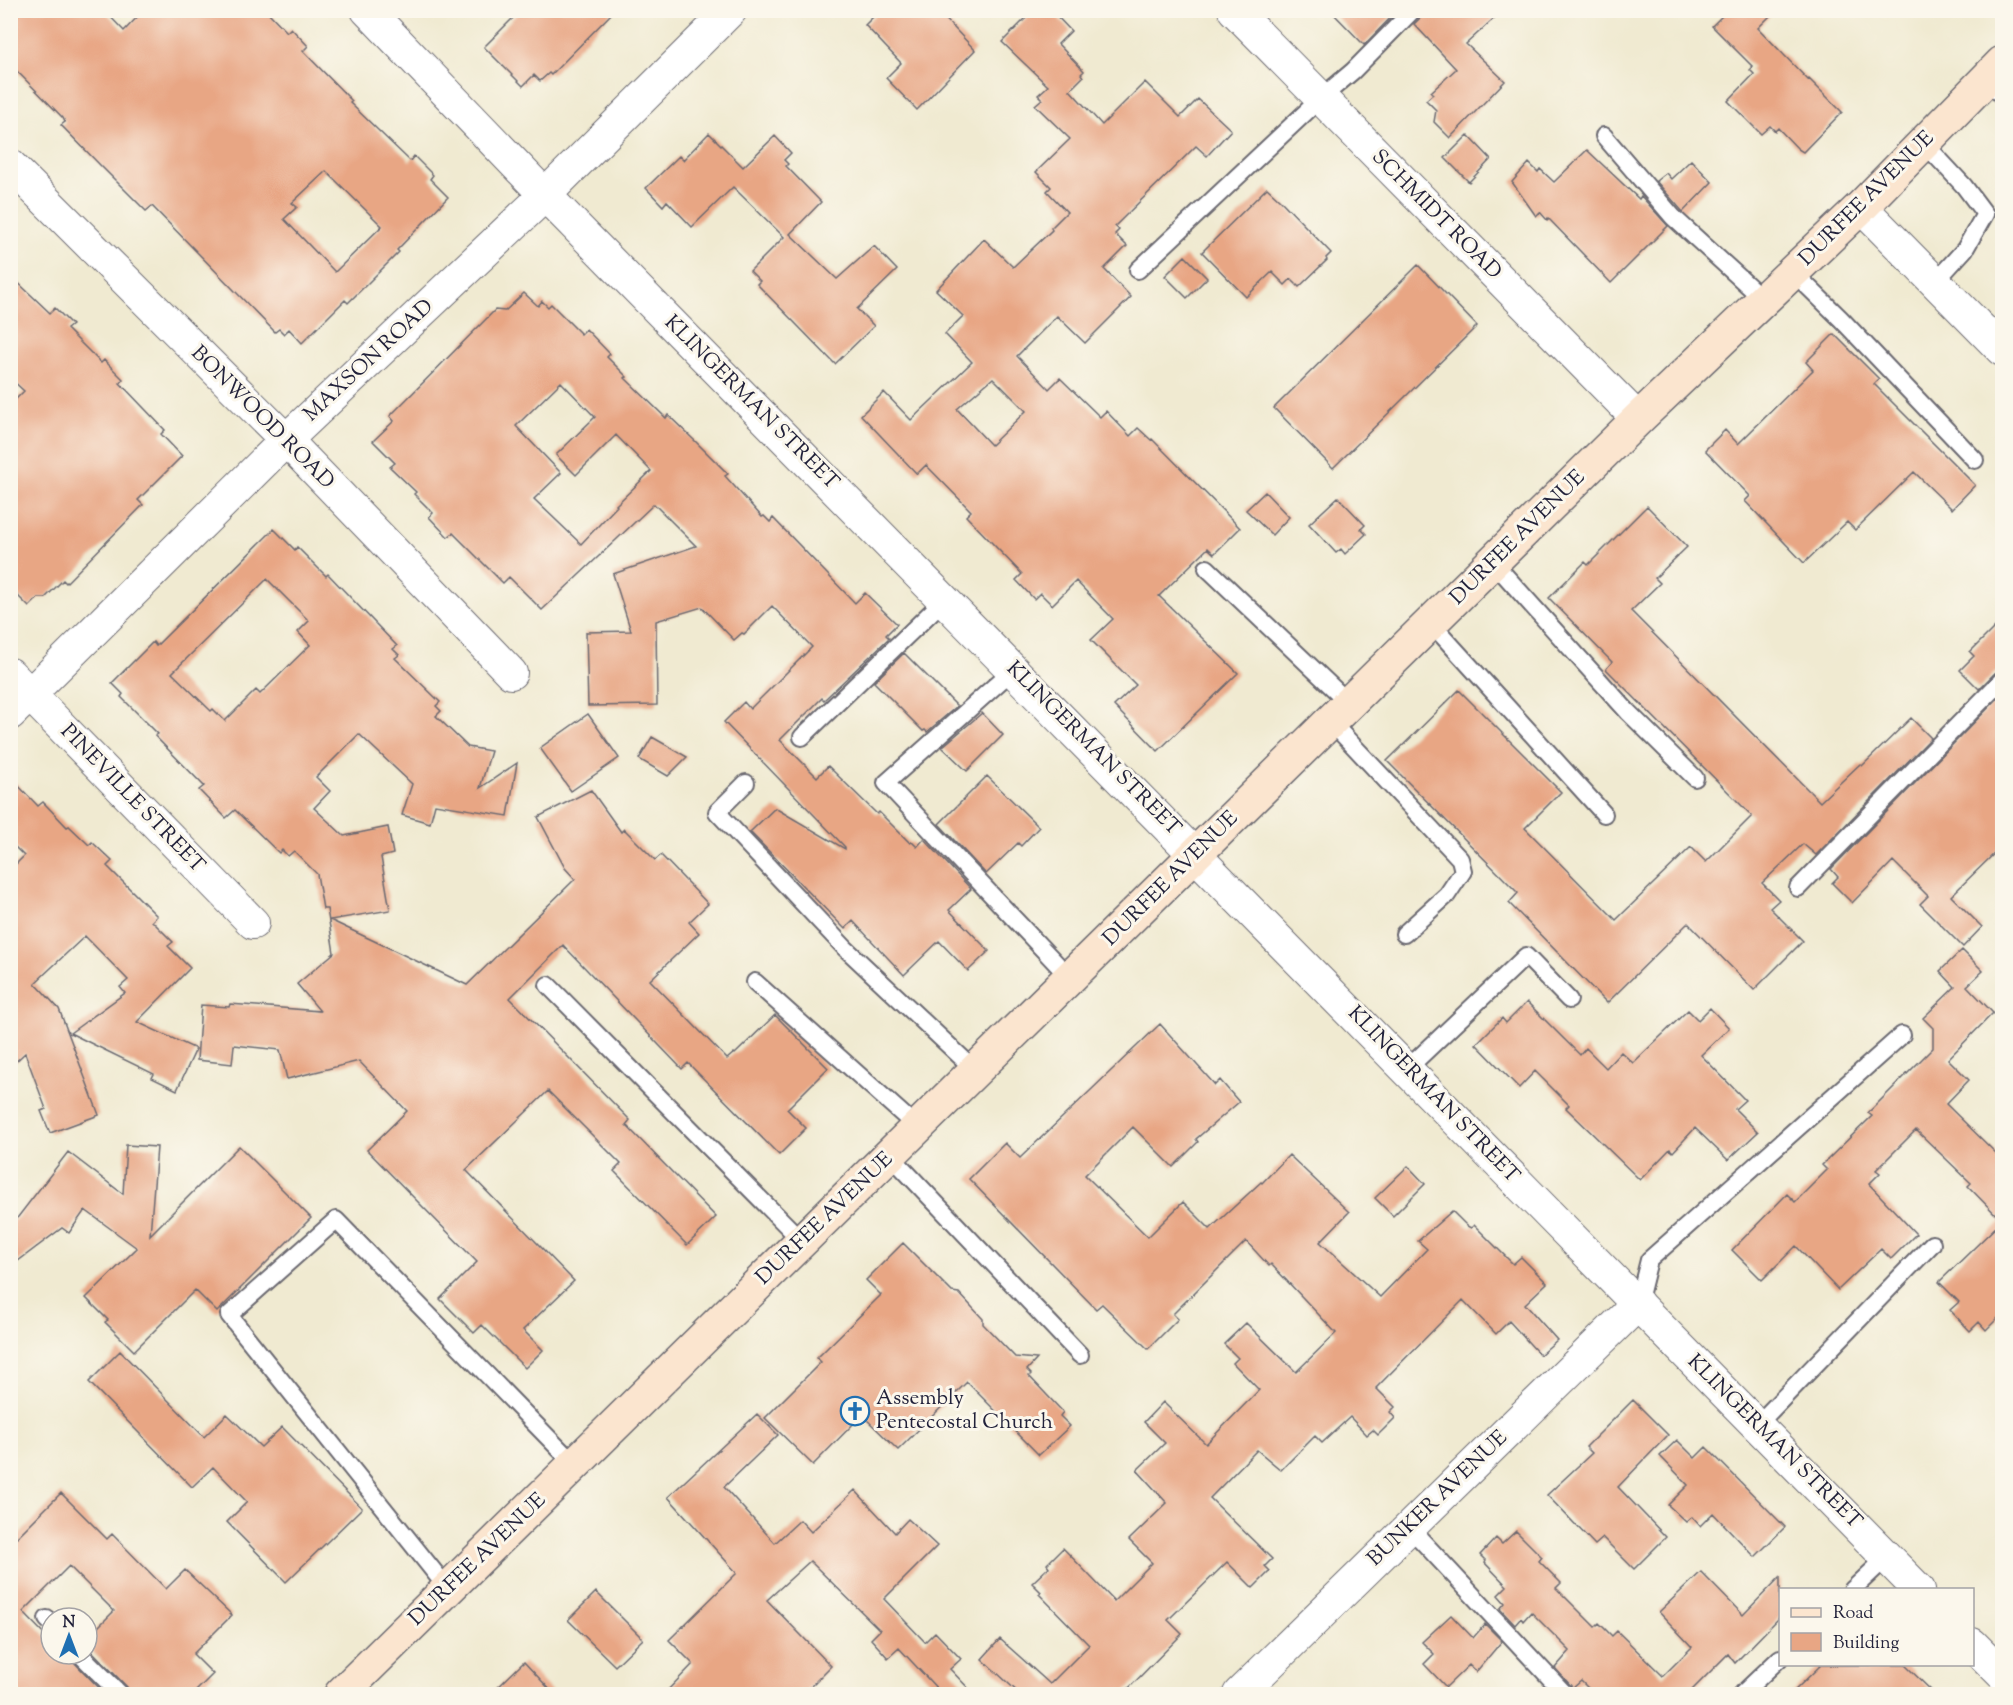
<svg xmlns="http://www.w3.org/2000/svg" width="2013" height="1705" font-family="'Sorts Mill Goudy',serif">
	<style>
		.building { fill: #e8a684; fill-rule: evenodd }
		.lines { fill: none; stroke-linecap: round; stroke-linejoin: round }
		.lane-casing { stroke: #6a6870; stroke-width: 20 }
		.street-casing { stroke: #6a6870; stroke-width: 34 }
		.secondary-casing { stroke: #6a6870; stroke-width: 36 }
		.lane { stroke: #fff; stroke-width: 16 }
		.street { stroke: #fff; stroke-width: 32 }
		.secondary { stroke: #fbe5cf; stroke-width: 33 }
		.labels { text-anchor: middle; dominant-baseline: central; stroke-width: 6; stroke-linejoin: round; paint-order: stroke }
		.street-label { font-size: 21px; fill: #22223b; stroke: #fbf7ec }
		.poi-label { font-size: 21px; fill: #22223b; stroke: #fbf7ec; text-anchor: start }
	</style>
	<rect width="100%" height="100%" fill="#fbf7ec"/>
	<filter id="ink" filterUnits="userSpaceOnUse"><feTurbulence type="fractalNoise" baseFrequency=".0167" numOctaves="2"/><feDisplacementMap in="SourceGraphic" scale="12" xChannelSelector="R" yChannelSelector="G"/><feConvolveMatrix kernelMatrix="1 2 1 2 8 2 1 2 1" color-interpolation-filters="sRGB"/></filter>
	<filter id="wash" filterUnits="userSpaceOnUse"><feTurbulence type="fractalNoise" baseFrequency=".008" numOctaves="4" result="noise"/><feDisplacementMap in="SourceGraphic" scale="24" xChannelSelector="R" yChannelSelector="G"/><feGaussianBlur stdDeviation="1.35" result="paint"/><feColorMatrix in="noise" values="0 0 0 0 0 0 0 0 0 0 0 0 0 0 0 0 0 1.4 0 .05"/><feComposite in="paint" operator="in"/></filter>
	<g filter="url(#wash)">
		<rect width="100%" height="100%" fill="#f0ead1"/>
		<g id="blocks">
			<path class="building" d="M10 10H104L124 31 144 10H266L287 32 291 28 308 46 303 51 352 101 350 103 410 161 414 156 433 175 430 179 448 197 397 250 399 252 348 303 345 300 302 343 289 329 284 334 279 329 275 332 152 206 146 211 101 166 61 125 65 122 63 118 10 64ZM326 171 382 226 335 272 284 219 297 207 292 203Z
				M521 10H615L551 75 549 73 540 81 534 75 523 86 484 47Z
				M880 10H937L975 50 917 110 886 78 901 63 865 25Z
				M1034 10H1051L1071 31 1058 44 1084 71 1081 74 1083 77 1070 90 1102 125 1145 82 1180 117 1198 99 1231 130 1207 156 1196 146 1115 226 1119 230 1115 234 1127 246 1104 269 1131 297 1085 343 1057 316 1017 356 1049 389 1060 378 1100 417 1106 411 1130 436 1138 428 1151 440 1152 439 1240 528 1214 554 1208 548 1159 596 1238 673 1158 751 1114 706 1136 685 1091 640 1113 619 1076 581 1052 605 1040 593 1034 599 1016 580 1022 574 966 516 971 511 926 465 917 474 861 415 884 392 911 420 972 362 945 334 963 316 936 290 984 239 1013 267 1052 230 1051 228 1067 212 1047 191 1051 187 1036 172 1070 139 1035 105 1042 99 1038 95 1048 86 1002 42ZM993 378 1026 411 991 445 957 409Z
				M1330 10H1398L1364 45Z
				M1423 10H1503L1466 44 1505 81 1450 138 1434 122 1436 110 1426 100 1433 94 1431 92 1456 69 1414 24 1421 17Z
				M1728 10H1776L1758 28 1808 80 1809 79 1842 112 1803 152 1798 149 1778 128 1775 131 1770 126 1761 134 1728 101 1754 74 1750 70 1753 67 1712 26Z
				M709 133 743 167 775 136 791 153 784 160 788 164 786 166 821 202 790 234 837 279 874 246 897 270 857 309 874 326 835 364 757 284 760 281 750 271 784 237 733 187 692 227 667 201 663 206 646 188 679 156 683 160Z
				M1468 135 1491 159 1469 182 1445 158Z
				M1587 150 1639 199 1641 196 1668 226 1611 283 1548 218 1547 220 1540 212 1536 216 1512 182 1529 163 1538 172 1540 169 1554 182Z
				M1691 160 1712 182 1683 212 1656 181 1666 173 1671 179Z
				M1267 188 1280 200 1331 253 1326 258 1327 260 1299 287 1291 279 1285 285 1272 272 1246 297 1202 252Z
				M1185 256 1207 278 1187 298 1165 276Z
				M1418 265 1477 326 1333 468 1274 408Z
				M10 275 50 313 55 308 72 325 67 329 101 363 104 360 123 379 120 383 165 430 161 434 182 456 138 500 143 505 66 583 63 580 45 598H38L29 607 10 588V405L24 391 10 378Z
				M524 293 538 306 542 301 548 307 551 304 581 334 586 329 610 354 607 357 627 377 625 378 666 418 668 415 694 440 728 474 725 476 762 517 764 516 770 522 773 518 855 603 865 593 897 624 886 635 889 638 824 700 822 698 780 740 817 777 828 766 877 814 879 812 910 843 912 842 917 847 924 839 971 889 949 910 989 951 968 971 939 941 904 975 853 921 845 929 750 832 775 808 845 849V847L724 722 744 702 750 709 812 647 772 606 744 634 742 633 734 640 702 607 656 621 657 705 588 706 586 632 631 631 613 574 696 546 654 504 542 610 509 577 503 583 453 533 448 537 429 517 433 513 414 494 416 492 390 467 395 463 373 441 394 421 390 416 495 310 505 311ZM561 382 595 417 556 455 576 475 616 435 651 471 616 505 617 506 581 544 534 499 561 473 516 426Z
				M1834 334 1879 379 1874 384 1975 485 1952 509 1914 472 1855 530 1847 522 1804 563 1745 501 1750 496 1705 450 1725 430 1738 444 1813 370 1806 362Z
				M1265 492 1289 517 1272 535 1246 510Z
				M1338 497 1365 525 1361 529 1366 534 1345 554 1341 549 1336 553 1309 524Z
				M1647 506 1687 547 1655 578 1660 583 1631 611 1820 802 1860 764 1862 766 1911 718 1931 738 1816 855 1803 844 1762 883 1779 900 1770 908 1803 941 1754 990 1688 923 1607 1003 1509 903 1518 893 1387 761 1459 690 1561 792 1525 828 1616 920 1691 847 1706 862 1752 816 1606 669 1612 662 1549 598 1585 562 1588 565Z
				M274 529 295 550 297 547 326 576 328 574 397 646 393 649 399 655 395 658 440 702 436 706 441 711 436 716 468 747 491 751 480 788 517 763 508 816 435 804 430 823 402 815 412 784 359 734 316 777 330 791 314 808 344 836 388 827 393 854 381 857 390 910 330 920 467 985 575 879 565 868 538 817 591 790 621 832 624 829 655 860 661 855 708 904 689 922 699 933 650 980 727 1059 734 1053 735 1054 775 1015 828 1068 787 1109 806 1128 779 1155 688 1063 682 1069 563 945 510 998 630 1120 626 1125 716 1217 687 1245 614 1171 621 1164 548 1091 466 1170 574 1281 523 1330 543 1350 525 1368 482 1325 474 1333 440 1299 477 1262 367 1150 407 1111 359 1061 287 1079 280 1050 234 1045 232 1064 197 1060 201 1005 229 1007 230 1004 320 1011 297 984 334 953 327 909H323L317 874 294 851 288 856 282 850 279 853 235 810 226 818 199 790 204 786 155 736 158 734 121 697 123 694 112 683 153 642 156 646ZM267 579 309 621 298 632 310 645 260 694 256 690 225 721 213 709 211 711 172 673Z
				M2002 620V670L1995 673 1979 689 1960 670 1974 656 1970 652Z
				M904 653 957 706 927 732 925 730 923 731 874 682Z
				M2002 694V846L1951 896 1982 927 1963 947 1920 904 1928 896 1893 861 1852 903 1832 883 1838 877 1831 869Z
				M982 713 1003 735 967 771 942 747Z
				M588 714 619 758 571 791 540 748Z
				M652 737 687 757 668 776 639 759Z
				M987 776 1039 827 1021 846 1018 843 986 874 939 824Z
				M10 777 38 806 43 802 67 827 69 826 89 845 92 842 112 861 107 866 157 916 152 921 173 942 168 946 190 968 137 1022 196 1049 177 1090 152 1078 154 1074 70 1033 125 993 120 987 128 980 85 936 35 983 59 1009 99 1115 50 1133 41 1111 46 1109 25 1053 10 1067V870L24 856 10 842Z
				M1962 950 1983 971 1967 986 1993 1013 1948 1059 1969 1080 1946 1104 2002 1159V1314L1986 1330 1979 1322 1970 1331 1950 1310 1959 1302 1939 1282 2002 1221 1968 1186 1971 1183 1916 1130 1876 1170 1880 1173 1869 1184 1916 1234 1891 1259 1881 1249 1838 1290 1796 1246 1762 1280 1732 1250 1787 1194 1795 1202 1827 1170 1822 1165 1872 1116 1868 1113 1933 1048V1028L1923 1018 1955 987 1940 971Z
				M1527 1002 1580 1055 1586 1048 1606 1068 1621 1052 1633 1063 1688 1010 1698 1020 1710 1008 1729 1028 1701 1055 1745 1100 1735 1109 1758 1132 1728 1160 1695 1128 1673 1152 1670 1149 1640 1180 1566 1108 1569 1105 1535 1071 1519 1088 1476 1044 1502 1018 1506 1023Z
				M1160 1024 1215 1085 1220 1080 1239 1102 1196 1139 1198 1142 1173 1167 1133 1127 1085 1175 1148 1237 1183 1202 1210 1229 1261 1182 1262 1183 1289 1155 1349 1212 1320 1242 1380 1297 1427 1249 1418 1241 1452 1211 1467 1226 1471 1228 1474 1225 1513 1264 1521 1257 1547 1283 1525 1304 1557 1340 1540 1355 1509 1321 1496 1334 1463 1300 1376 1388 1395 1407 1390 1412 1395 1418 1378 1435 1373 1430 1367 1435 1350 1417 1322 1443 1315 1436 1281 1470 1257 1450 1210 1498 1272 1559 1265 1566 1270 1571 1253 1588 1227 1562 1168 1620 1182 1634 1122 1695H1021L982 1659 1000 1639 1050 1684 1089 1645 1039 1594 1041 1592 1032 1583 1049 1567 1047 1564 1063 1548 1114 1601 1152 1563 1129 1540 1167 1503 1137 1470 1165 1443 1144 1422 1163 1402 1206 1444 1259 1390 1233 1363 1238 1358 1224 1344 1246 1323 1296 1372 1336 1333 1271 1264 1269 1266 1246 1241 1173 1314 1178 1319 1148 1349 1102 1304 1096 1309 969 1179 1005 1143 1020 1158Z
				M126 1145 157 1147 150 1235 239 1146 311 1218 217 1312 195 1290 134 1351 105 1322 108 1320 86 1298 137 1248 85 1210 69 1233 62 1228 10 1267V1223L18 1217 68 1152 123 1194Z
				M1408 1166 1425 1184 1393 1216 1375 1198Z
				M903 1243 952 1292 959 1293 983 1319V1324L1015 1357 1037 1359 1027 1370 1031 1374 1029 1376 1063 1412 1060 1416 1070 1426 1039 1455 967 1382 898 1450 862 1415 813 1465 765 1418 821 1362 817 1358 881 1295 866 1280Z
				M120 1351 204 1437 227 1414 261 1447 282 1427 362 1508 286 1582 227 1522 247 1502 213 1467 192 1487 89 1382Z
				M1633 1400 1668 1435 1618 1487 1666 1537 1634 1569 1603 1538 1595 1545 1547 1495 1592 1453 1586 1447Z
				M757 1414 778 1435 724 1487 775 1543 800 1520 811 1532 855 1490 895 1533 908 1519 937 1546 884 1599 925 1642 935 1632 961 1659 950 1669 971 1691 967 1695H943L899 1648 888 1658 871 1639 880 1630 810 1561 767 1600 831 1666 802 1695H663L693 1664 669 1640 737 1573 668 1497Z
				M1677 1440 1695 1458 1706 1447 1785 1527 1755 1557 1713 1513 1700 1526 1692 1517 1686 1522 1668 1505 1688 1485 1660 1456Z
				M61 1493 107 1539 112 1534 166 1589 185 1570 232 1615 193 1654 213 1674 192 1695H130L127 1687 87 1646V1638L114 1611 69 1566 23 1612 51 1641V1654H64L67 1657 70 1655 73 1661 106 1695H22L10 1682V1544Z
				M1516 1531 1542 1557 1539 1561 1561 1583 1556 1588 1595 1627 1599 1623 1612 1636 1617 1631 1663 1676 1692 1647 1659 1612 1701 1572 1743 1615 1780 1577V1617L1735 1663 1728 1654 1687 1695H1595L1581 1681 1573 1688 1555 1668 1570 1651 1531 1612 1523 1621 1521 1618 1515 1625 1500 1609 1505 1603 1498 1595 1507 1586 1485 1563 1486 1561 1480 1555 1496 1538 1502 1544Z
				M596 1592 643 1639 615 1666 568 1620Z
				M1451 1615 1473 1638 1485 1624 1502 1641 1476 1672 1469 1665 1446 1687 1424 1664 1434 1654 1422 1642Z
				M524 1662 555 1695H490Z
				M1821 1665H1905L1936 1695H1790Z"/>
		</g>
	</g>
	<g filter="url(#ink)">
		<use href="#blocks" fill-opacity="0" stroke="#6a6870" stroke-width="1.5"/>
		<g class="lines">
			<g class="lane-casing">
				<path id="lane" d="M1988 78 2002 96
					M1604 136 1673 217 1764 300
					M1924 143 1964 186 1985 214 1965 249 1935 282
					M1138 270 1321 98 1353 71 1413 10
					M1793 272 1841 319 1975 460
					M1493 562 1628 712 1695 778
					M1207 568 1350 704
					M1431 623 1604 814
					M1014 669 886 783 1070 978
					M1331 722 1460 859 1463 871 1447 895 1404 934
					M802 737 945 599
					M746 783 717 812 845 948 976 1071
					M1798 888 2002 680
					M755 982 918 1128
					M548 985 802 1241
					M1407 1069 1526 956 1569 1000
					M890 1155 1080 1355
					M1638 1304 1649 1260 1902 1035
					M1757 1425 1932 1244
					M1409 1527 1565 1694
					M448 1589 229 1315 336 1220 575 1465
					M1852 1590 1887 1557
					M47 1619 51 1623
					M80 1654 120 1694
					M1742 1694 1780 1658"/>
			</g>
			<g class="street-casing">
				<path id="street" d="M367 10 545 195 1919 1590
					M1234 10 1638 419
					M10 165 286 440 511 673
					M1861 207 2002 350
					M10 674 253 923
					M10 714 286 440 545 195 731 10
					M1972 1644 2002 1674
					M1239 1694 1638 1304"/>
			</g>
			<g class="secondary-casing">
				<path id="secondary" d="M341 1694 1638 419 1861 207 2002 63"/>
			</g>
			<use href="#lane" class="lane"/>
			<use href="#street" class="street"/>
			<use href="#secondary" class="secondary"/>
		</g>
	</g>
	<defs>
		<g id="church-ring" transform="scale(1.5)"><circle r="9.5" fill="#fbf7ec" stroke="#1f6fb2" stroke-width="1.5"/><path d="M-1.2-6h2.4v3.5h3.3v2.4h-3.3V6h-2.4V-.1h-3.3v-2.4h3.3Z" fill="#1f6fb2"/></g>
	</defs>
	<g fill-rule="evenodd">
		<use href="#church-ring" x="855" y="1411"/>
	</g>
	<g class="labels">
		<g class="street-label">
			<text transform="translate(1867 199) rotate(-45)">DURFEE AVENUE</text>
			<text transform="translate(1436 215) rotate(45)">SCHMIDT ROAD</text>
			<text transform="translate(369 361) rotate(-43)">MAXSON ROAD</text>
			<text transform="translate(751 403) rotate(45)">KLINGERMAN STREET</text>
			<text transform="translate(262 418) rotate(45)">BONWOOD ROAD</text>
			<text transform="translate(1518 538) rotate(-45)">DURFEE AVENUE</text>
			<text transform="translate(1093 749) rotate(45)">KLINGERMAN STREET</text>
			<text transform="translate(132 799) rotate(46)">PINEVILLE STREET</text>
			<text transform="translate(1171 879) rotate(-45)">DURFEE AVENUE</text>
			<text transform="translate(1433 1095) rotate(46)">KLINGERMAN STREET</text>
			<text transform="translate(825 1219) rotate(-44)">DURFEE AVENUE</text>
			<text transform="translate(1774 1442) rotate(45)">KLINGERMAN STREET</text>
			<text transform="translate(1438 1499) rotate(-44)">BUNKER AVENUE</text>
			<text transform="translate(478 1560) rotate(-44)">DURFEE AVENUE</text>
		</g>
		<g class="poi-label">
			<text x="876" y="1399">Assembly<tspan x="876" dy="24">Pentecostal Church</tspan></text>
		</g>
	</g>
	<rect width="2013" height="1705" fill="none" stroke="#fbf7ec" stroke-width="36"/>
	<rect x="1779" y="1588" width="195" height="78" fill="#fbf7ec" stroke="#a4a2a5" stroke-width="1.5"/>
	<rect x="1791" y="1608" width="30" height="9" fill="#fbe5cf" stroke="#a4a2a5" stroke-width="1.5"/>
	<text x="1833" y="1618" font-size="18" fill="#22223b">Road</text>
	<rect x="1791" y="1633" width="30" height="18" fill="#e8a684" stroke="#a4a2a5" stroke-width="1.5"/>
	<text x="1833" y="1648" font-size="18" fill="#22223b">Building</text>
	<g transform="translate(69 1636)"><circle r="28" fill="#fbf7ec" stroke="#a4a2a5" stroke-width="1.5"/>
	<path d="M0-4.5L10 22L0 15L-10 22Z" fill="#1f6fb2"/>
	<text y="-9" font-size="16" font-weight="bold" text-anchor="middle" fill="#22223b">N</text>
	</g>
</svg>
